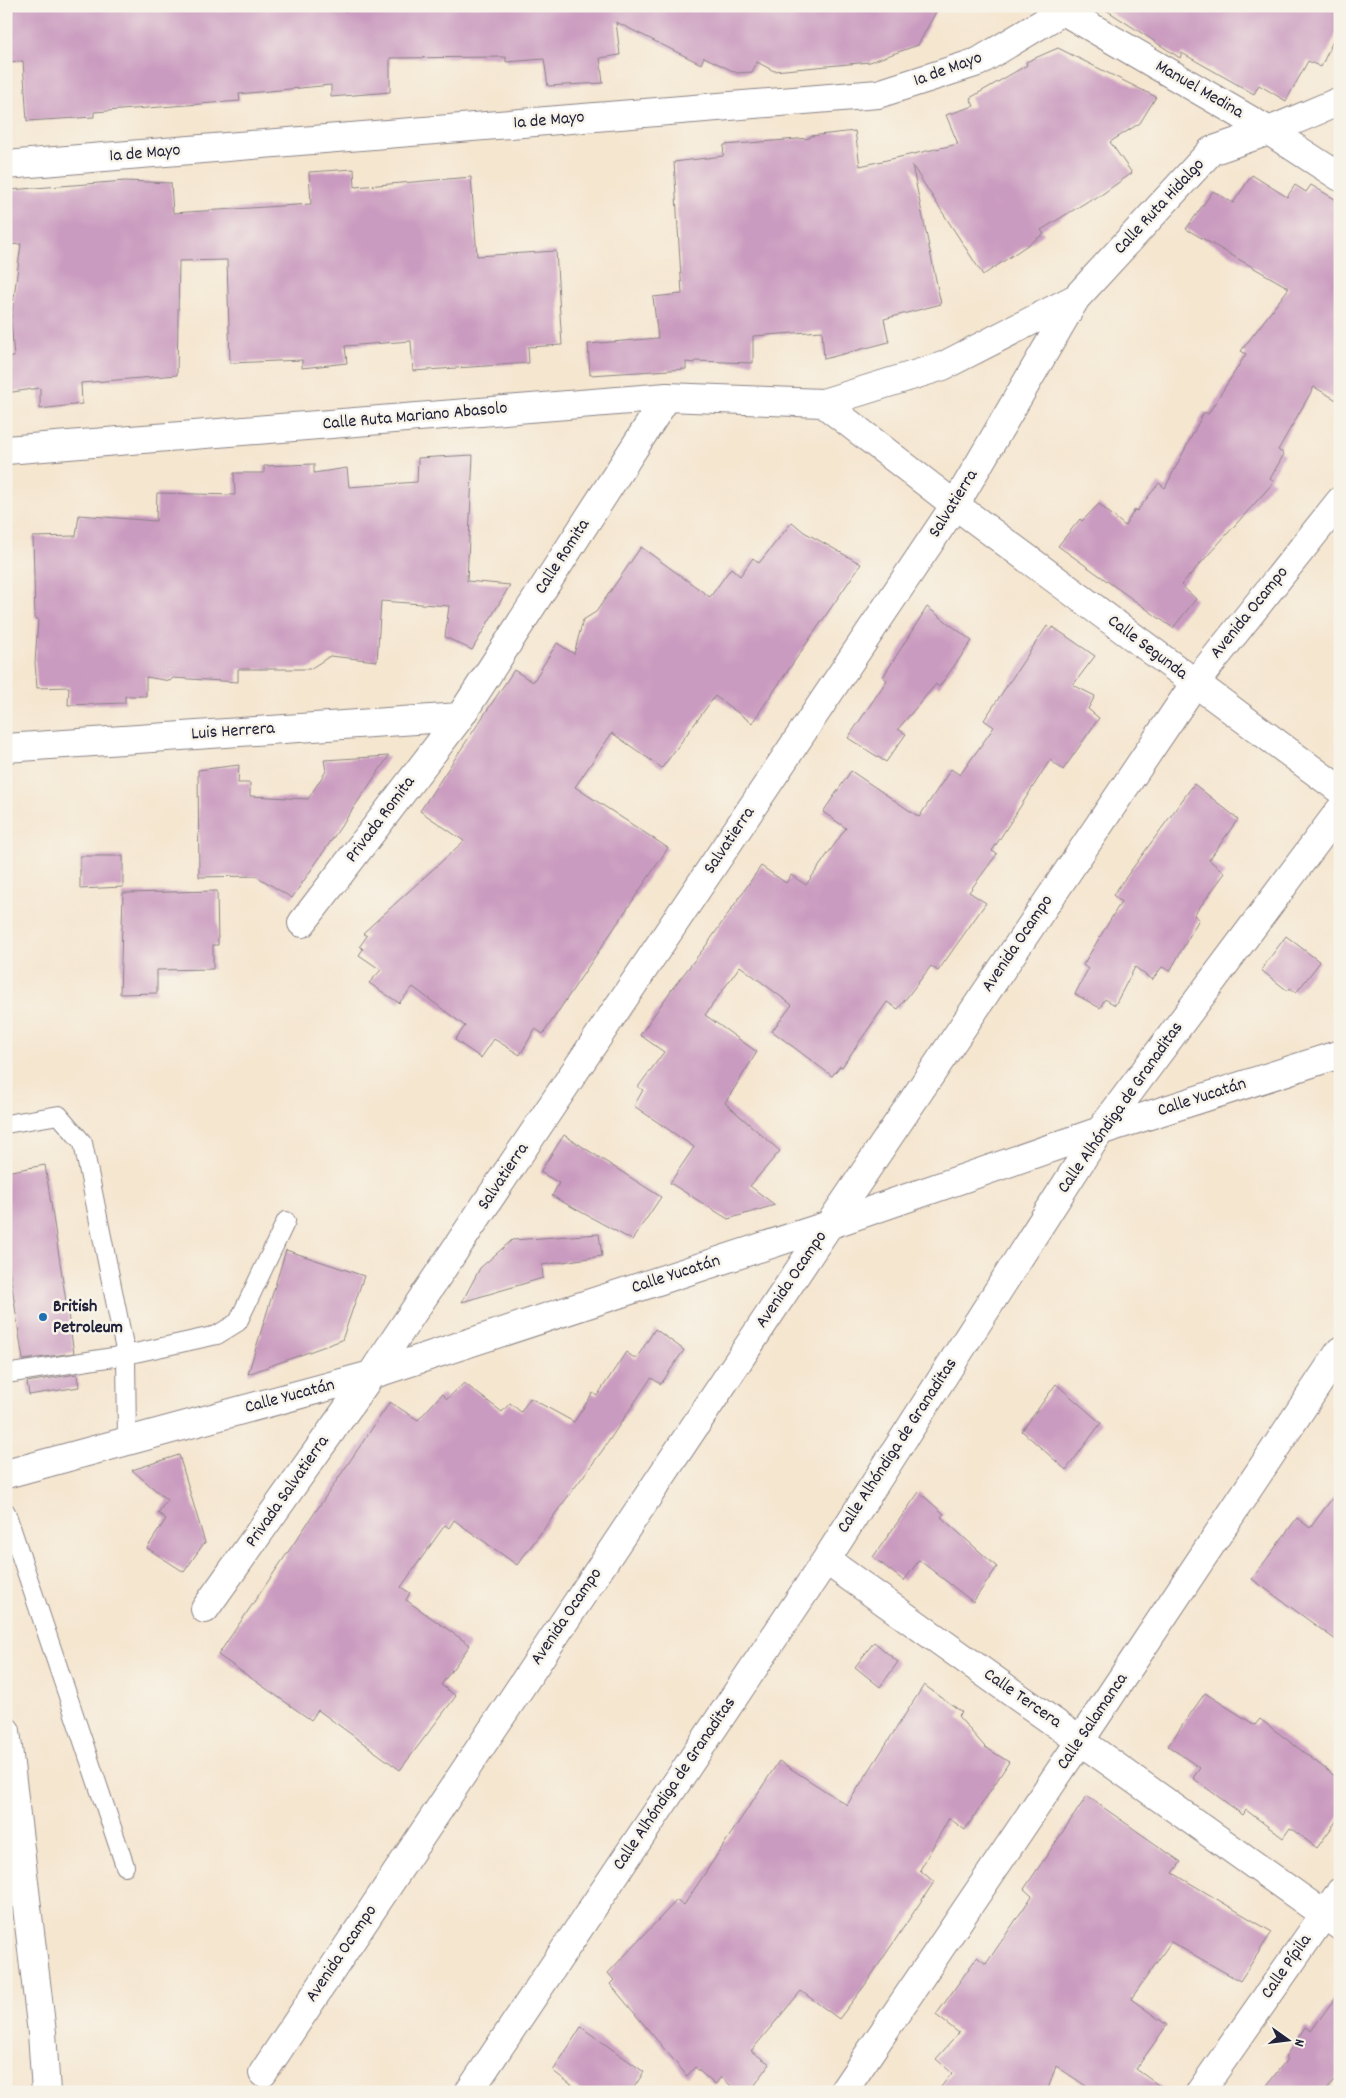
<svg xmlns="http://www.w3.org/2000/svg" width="1346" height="2098" font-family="Dekko,sans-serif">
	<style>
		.building { fill: #ca9bc0 }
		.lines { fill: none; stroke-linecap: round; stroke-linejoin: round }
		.service-casing { stroke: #8c8486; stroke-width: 20 }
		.minor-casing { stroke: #8c8486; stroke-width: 30 }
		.service { stroke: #fff; stroke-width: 18 }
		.minor { stroke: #fff; stroke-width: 28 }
		.poi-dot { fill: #1f6fb2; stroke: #f7f3e8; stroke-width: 2 }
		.labels { text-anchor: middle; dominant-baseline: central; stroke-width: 5; stroke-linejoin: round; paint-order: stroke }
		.street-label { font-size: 18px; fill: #22223b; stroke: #f7f3e8 }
		.poi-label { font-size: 18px; font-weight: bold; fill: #22223b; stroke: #f7f3e8; text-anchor: start }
	</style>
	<rect width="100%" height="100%" fill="#f7f3e8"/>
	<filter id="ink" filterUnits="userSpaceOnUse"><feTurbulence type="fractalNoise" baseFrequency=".02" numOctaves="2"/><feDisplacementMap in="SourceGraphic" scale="10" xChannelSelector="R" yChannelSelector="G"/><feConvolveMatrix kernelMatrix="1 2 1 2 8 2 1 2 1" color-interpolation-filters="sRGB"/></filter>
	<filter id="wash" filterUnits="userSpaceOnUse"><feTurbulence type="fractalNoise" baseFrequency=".0096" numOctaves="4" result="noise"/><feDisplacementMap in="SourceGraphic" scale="20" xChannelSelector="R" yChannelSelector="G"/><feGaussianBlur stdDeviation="1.12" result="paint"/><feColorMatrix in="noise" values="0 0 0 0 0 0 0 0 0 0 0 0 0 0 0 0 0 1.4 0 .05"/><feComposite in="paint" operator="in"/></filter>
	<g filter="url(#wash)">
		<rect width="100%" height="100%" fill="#f5e6d0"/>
		<g id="blocks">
			<path class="building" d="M6 6H342L343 11 437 6H939L918 45 870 62 774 71 757 62 752 72 737 73 704 57 701 64 616 22 620 55 600 58 603 83 548 86 544 59 506 62V57L390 58V92L331 97V85L239 94 240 101 94 112V117L27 121 23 61 6 62Z
				M1100 6H1340V26L1321 67 1308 61 1286 101 1259 85 1254 94 1182 53 1180 58Z
				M1058 48 1156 97 1140 123 1110 142 1132 173 1094 200 1093 198 1041 230 1044 234 983 275 912 165 941 304 884 319 889 342 824 359 822 331 753 336V363L695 361V363L686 362V369L590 375 588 344 658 338 653 297 682 294 674 162 723 156 724 145 810 138V136L855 131 860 166 958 144 946 115 974 106 970 98 1027 65 1026 62Z
				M354 169 355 187 471 177 477 256 556 251 562 345 528 347 529 363 413 371 411 341 345 346 347 363 302 368V360L230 363 227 260 179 261 177 375 81 383 82 404 40 409V388L6 393V357H14L11 320 21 244 6 245V200H9V190L125 181 171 183 173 213 311 204 309 172Z
				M1252 175 1287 197 1295 185 1306 192 1311 185 1340 202V402L1314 387 1278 450 1284 454 1270 479 1274 482 1181 585 1196 599 1173 628 1058 546 1080 519 1082 521 1099 504 1125 526 1135 509 1137 511 1159 483 1165 488 1204 412 1208 414 1246 354 1241 351 1289 288 1186 229 1213 191 1233 203Z
				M473 455 467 581 510 585 472 650 445 637 449 606 381 601 377 661 330 656 310 669H238V682L173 678 170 681 146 677V696H125V703L68 705 69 687 37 688 35 663 38 619 35 618 33 537 76 536 79 515 156 521 157 493 235 495 234 473H264V466L314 464V473L347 468 349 487 417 482 418 458Z
				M792 522 804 532 861 564 752 723 715 696 662 768 612 733 575 787 668 848 543 1034 535 1029 520 1055 494 1039 481 1058 455 1040 465 1026 413 987 399 1003 369 983 381 970 359 955 363 949 360 946 367 936 363 933 464 841 420 811 514 670 533 682 557 643 574 654 583 620 596 612 641 547 710 597 731 568 740 576 753 558 759 563Z
				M927 607 972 641 939 687 936 684 898 729 906 734 886 762 848 738 887 680 883 677Z
				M1047 626 1051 630 1053 627 1095 656 1073 685 1095 696 1088 709 1099 718 1063 770 1050 760 992 851 997 854 969 892 986 903 938 971 931 966 898 1009 887 1002 842 1067 840 1066 832 1076 772 1031 792 1005 740 966 705 1015 757 1052 725 1103 780 1151 750 1186 775 1205 728 1219 670 1183 694 1147 634 1106 643 1090 638 1087 664 1052 640 1035 672 989 708 943 761 866 786 883 791 875 806 885 846 828 823 812 851 771 919 817 951 769 960 775 994 727 984 720Z
				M389 756 292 898 256 876 199 877 198 770 239 765 238 783H250V796L308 799 326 771 324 760Z
				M1194 784 1238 819 1209 860 1225 873 1194 915 1199 919 1170 971 1162 967 1152 980 1135 967 1115 1005 1105 999 1100 1008 1075 994 1088 969 1083 965 1121 902 1113 895Z
				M80 856H123V887L80 889Z
				M217 891 218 945H213V969L157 970V993L120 994 123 893Z
				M1286 936 1320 962 1296 993 1290 988 1288 991 1261 970Z
				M564 1135 661 1197 632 1240 552 1196 559 1183 540 1172Z
				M45 1165 74 1353 23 1360 6 1247V1172Z
				M599 1234 602 1256 542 1265 543 1278 462 1302 480 1268 512 1240Z
				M286 1250 364 1276 342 1340 248 1374Z
				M655 1329 684 1350 661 1384 651 1378 602 1451 517 1565 454 1520 449 1528 445 1525 401 1587 410 1593 406 1600 470 1645 441 1685 456 1696 400 1770 318 1710 311 1720 218 1655 390 1402 418 1420 442 1394 447 1399 464 1383 502 1412 510 1403 521 1412 530 1398 574 1422 593 1393 597 1396 626 1352 636 1359Z
				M77 1374 79 1387 29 1395 27 1382Z
				M1056 1384 1101 1423 1066 1470 1022 1431Z
				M179 1455 205 1543H204L184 1572 147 1548 166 1519 158 1513 167 1500 132 1470Z
				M1340 1488V1643L1252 1579 1297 1518 1310 1528Z
				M919 1492 944 1514 941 1517 997 1567 973 1602 919 1560 904 1581 873 1557Z
				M874 1642 898 1662 880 1687 855 1667Z
				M924 1685 962 1712 958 1716 985 1747 1009 1762 965 1830 949 1818 920 1870 934 1882 865 1985 839 2019 801 1991 751 2051 770 2064 750 2092H738L721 2077 715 2085 695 2067 687 2076 610 1984 614 1980 608 1973 677 1900 684 1905 779 1761 847 1805Z
				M1205 1693 1255 1725 1260 1719 1340 1780V1816L1317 1848 1290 1828 1283 1838 1246 1810 1243 1815 1193 1778 1200 1768 1168 1746Z
				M1087 1796 1181 1862 1173 1873 1272 1932 1240 1981 1171 1942 1131 1999 1167 2025 1136 2069 1168 2092H1095L1056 2066 1047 2092H937L952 2073 936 2059 959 2033 936 2015 977 1957 986 1964 1032 1896 1024 1889Z
				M1340 1991V2071L1326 2092H1262L1287 2059 1285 2057 1305 2027 1311 2031Z
				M581 2027 644 2072 631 2092H581L553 2071Z"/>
		</g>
	</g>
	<g filter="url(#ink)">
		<use href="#blocks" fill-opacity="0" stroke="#8c8486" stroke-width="1"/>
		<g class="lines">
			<g class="service-casing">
				<path id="service" d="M6 1124 59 1115 83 1143 126 1355 127 1442
					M6 1374 126 1355 217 1335 238 1322 286 1221
					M6 1512 125 1866"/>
			</g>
			<g class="minor-casing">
				<path id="minor" d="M1055 6 1269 131 1340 177
					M6 165 878 94 978 62 1071 6
					M823 403 955 505 1340 790
					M6 450 667 397 823 403 943 366 1076 298
					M6 748 460 717
					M302 923 460 717 667 397
					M6 1474 371 1375 829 1225 1100 1131 1340 1054
					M826 1560 1340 1926
					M205 1609 371 1375 955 505 1076 298 1211 151 1269 131 1340 101
					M6 1731 42 2033 46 2092
					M263 2073 829 1225 1195 683 1340 501
					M469 2092 826 1560 1100 1131 1340 810
					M843 2092 1080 1741 1340 1351
					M1200 2092 1340 1892"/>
			</g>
			<use href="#service" class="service"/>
			<use href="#minor" class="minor"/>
		</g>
	</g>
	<circle class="poi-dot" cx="43" cy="1317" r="5"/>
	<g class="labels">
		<g class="street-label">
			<text transform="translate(948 70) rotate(-20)">1a de Mayo</text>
			<text transform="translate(1199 90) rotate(30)">Manuel Medina</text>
			<text transform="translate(549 121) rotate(-5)">1a de Mayo</text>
			<text transform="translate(145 154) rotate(-5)">1a de Mayo</text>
			<text transform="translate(1160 207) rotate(-47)">Calle Ruta Hidalgo</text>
			<text transform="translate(415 417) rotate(-5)">Calle Ruta Mariano Abasolo</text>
			<text transform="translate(954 504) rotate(-58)">Salvatierra</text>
			<text transform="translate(563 557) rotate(-57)">Calle Romita</text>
			<text transform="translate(1250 613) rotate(-51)">Avenida Ocampo</text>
			<text transform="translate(1147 648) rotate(37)">Calle Segunda</text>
			<text transform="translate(233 732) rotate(-4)">Luis Herrera</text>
			<text transform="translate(381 820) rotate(-53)">Privada Romita</text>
			<text transform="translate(730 841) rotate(-56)">Salvatierra</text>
			<text transform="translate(1018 944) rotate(-56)">Avenida Ocampo</text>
			<text transform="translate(1202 1098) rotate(-18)">Calle Yucatán</text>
			<text transform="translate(1121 1108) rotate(-55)">Calle Alhóndiga de Granaditas</text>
			<text transform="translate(504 1177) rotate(-56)">Salvatierra</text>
			<text transform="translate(676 1275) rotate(-18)">Calle Yucatán</text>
			<text transform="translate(792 1280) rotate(-56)">Avenida Ocampo</text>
			<text transform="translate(290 1397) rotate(-15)">Calle Yucatán</text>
			<text transform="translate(898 1446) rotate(-57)">Calle Alhóndiga de Granaditas</text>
			<text transform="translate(288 1492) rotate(-55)">Privada Salvatierra</text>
			<text transform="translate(567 1617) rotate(-56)">Avenida Ocampo</text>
			<text transform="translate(1022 1699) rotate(35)">Calle Tercera</text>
			<text transform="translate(1093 1722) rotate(-56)">Calle Salamanca</text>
			<text transform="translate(675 1784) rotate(-56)">Calle Alhóndiga de Granaditas</text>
			<text transform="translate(342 1954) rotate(-56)">Avenida Ocampo</text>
			<text transform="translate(1287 1967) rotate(-55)">Calle Pípila</text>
		</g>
		<g class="poi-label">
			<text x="53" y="1307">British<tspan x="53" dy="21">Petroleum</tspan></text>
		</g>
	</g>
	<rect width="1346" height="2098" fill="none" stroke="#f7f3e8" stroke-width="25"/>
	<g transform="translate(1288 2040) rotate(104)" stroke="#f7f3e8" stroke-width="4" paint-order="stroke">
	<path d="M0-4L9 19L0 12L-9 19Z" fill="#22223b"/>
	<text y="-8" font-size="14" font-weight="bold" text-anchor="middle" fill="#22223b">N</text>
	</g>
</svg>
